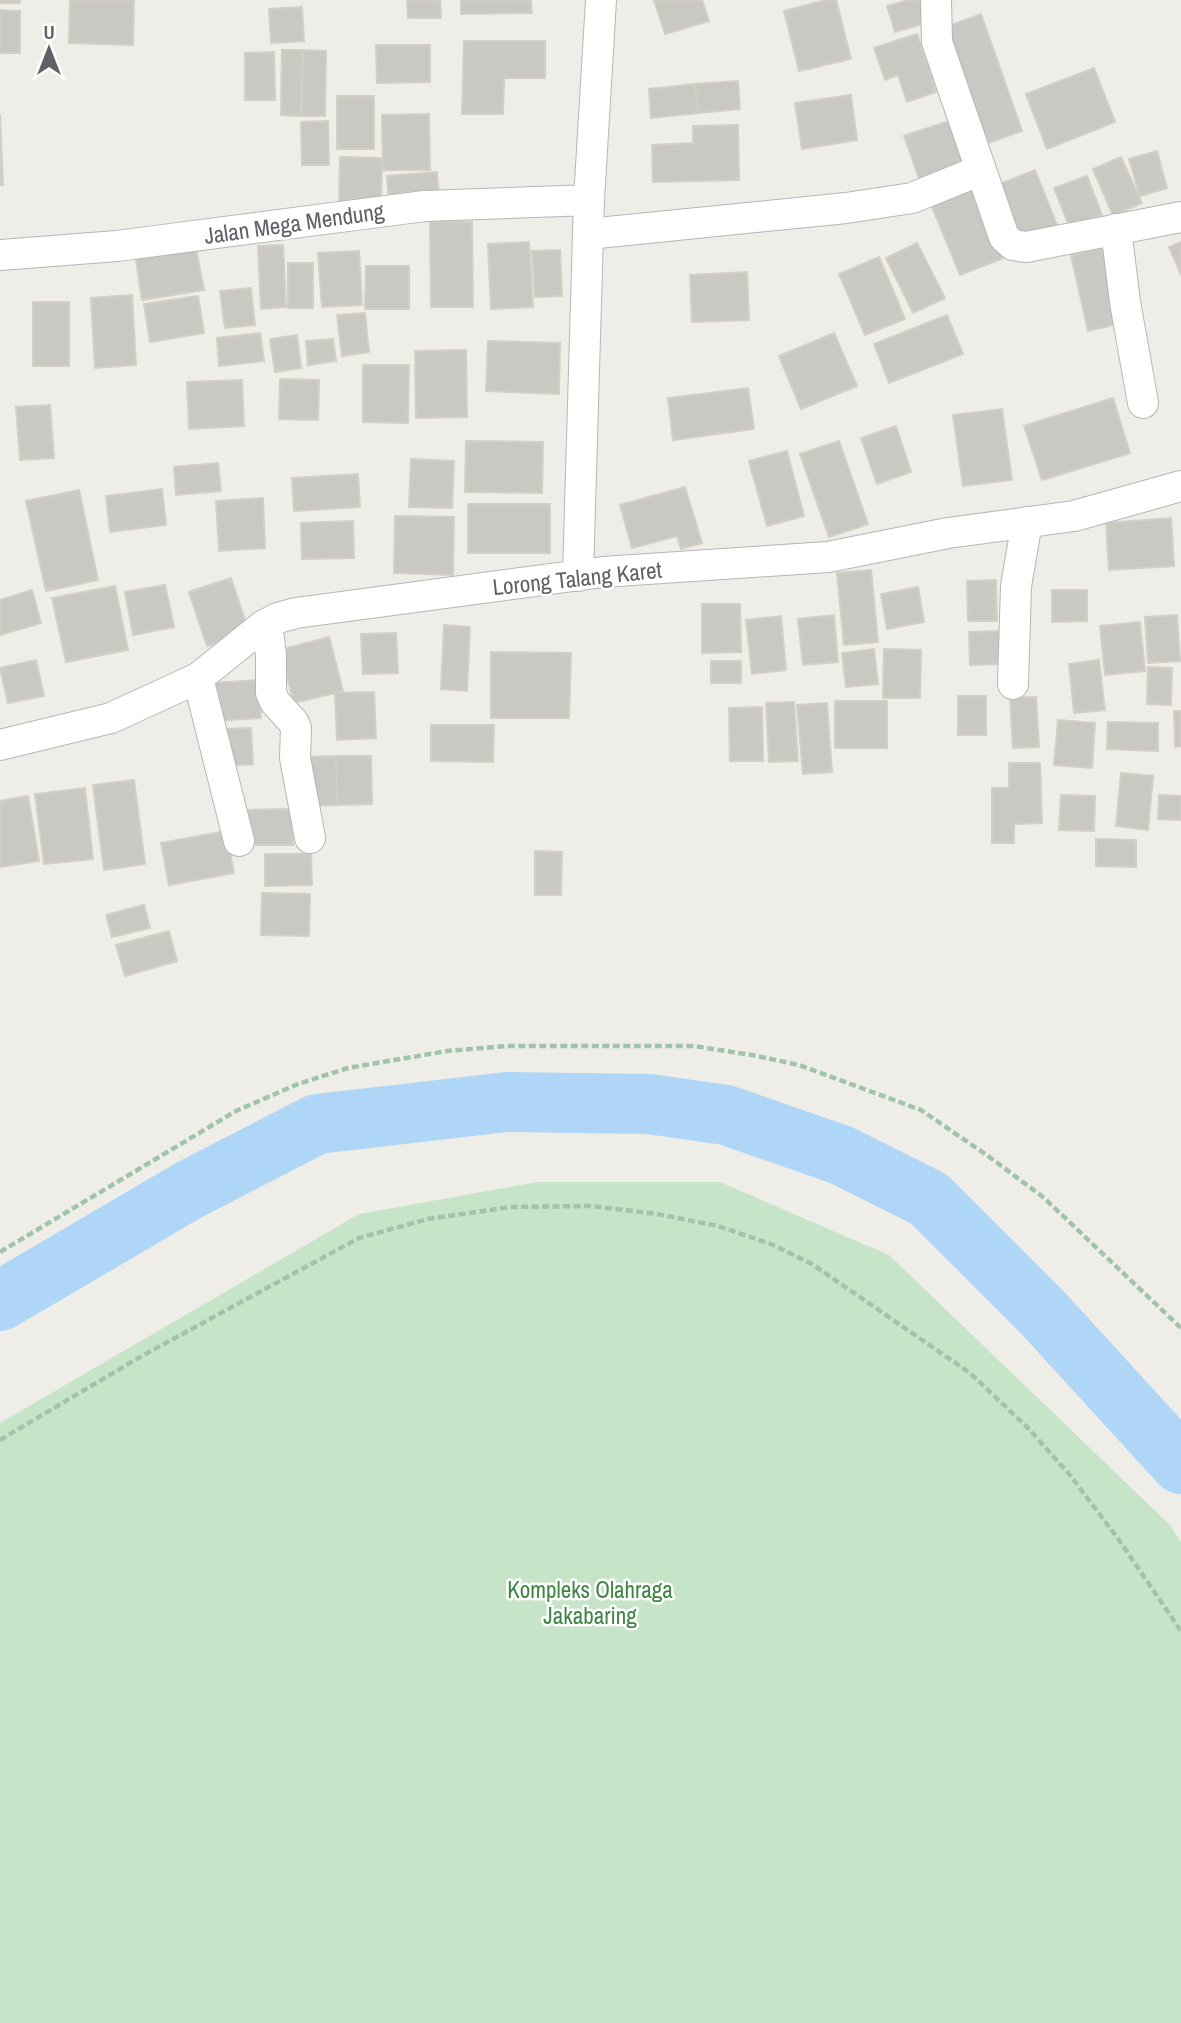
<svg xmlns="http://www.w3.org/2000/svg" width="1181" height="2023" font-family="'Archivo Narrow',sans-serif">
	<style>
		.green { fill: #c6e4c7 }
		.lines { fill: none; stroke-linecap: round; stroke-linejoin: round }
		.river { stroke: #afd6f7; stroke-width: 60 }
		.building { fill: #cac8c3; stroke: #d3cfc6; stroke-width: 2 }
		.street-casing { stroke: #b4b6ba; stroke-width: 32 }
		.path { stroke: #a0c4ab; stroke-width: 4.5; stroke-dasharray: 7 3.5; stroke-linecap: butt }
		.street { stroke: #fff; stroke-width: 30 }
		.labels { text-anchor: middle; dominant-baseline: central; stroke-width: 5; stroke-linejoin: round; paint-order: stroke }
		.street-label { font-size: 23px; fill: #5e6165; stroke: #fff }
		.park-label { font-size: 23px; fill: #3f8444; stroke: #fff }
	</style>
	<rect width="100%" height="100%" fill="#efede7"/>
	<path class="green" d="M538 1182H720L889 1255 1171 1526 1181 1543V2023H0V1423L359 1214Z"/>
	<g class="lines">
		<path class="river" d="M0 1301 189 1190 317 1124 507 1102 649 1104 726 1115 841 1155 929 1199 1042 1312 1181 1464"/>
	</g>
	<path class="building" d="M0 0H20V3H0Z
		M70 0H134L133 45 69 43Z
		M407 0H440L441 18H408Z
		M461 0H531L532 13 461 14Z
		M654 0H702L709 21 665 34Z
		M826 0H836L851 59 799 71 784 11Z
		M909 0H926L933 21 895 32 887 6Z
		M302 7 304 41 271 43 269 9Z
		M0 10 20 11V53H0Z
		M981 14 1022 131 982 145 940 29Z
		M917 34 936 92 907 102 898 75 885 80 874 48Z
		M464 41H545V78H504L503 114H462Z
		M376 45H430V82L377 83Z
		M282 50H303L301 116 281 115Z
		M303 50 326 51 325 116H301Z
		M274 52 275 100H245V53Z
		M1094 68 1115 122 1047 149 1026 94Z
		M738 81 740 109 698 113 695 84Z
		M695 84 698 113 651 118 649 89Z
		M851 95 857 140 802 149 795 103Z
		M337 96H374V149H337Z
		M0 114 3 185H0Z
		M429 114 430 170H383L382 115Z
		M328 121 329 165H302L301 122Z
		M949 121 966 172 922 187 904 136Z
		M738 125 739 180 653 182 652 145 693 143V126Z
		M1157 151 1167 188 1140 196 1129 159Z
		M340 157 382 158 381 207 339 206Z
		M1121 157 1142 203 1113 216 1093 169Z
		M1035 170 1059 230 1021 245 997 185Z
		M437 172 439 199 389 202 387 176Z
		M1087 176 1102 215 1070 228 1054 188Z
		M971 179 1004 258 960 275 928 197Z
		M430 222H472L473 307H431Z
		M529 242 533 307 491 309 488 244Z
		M1181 242V275L1169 247Z
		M195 243 204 290 142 300 135 253Z
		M917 243 945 298 913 313 886 258Z
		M283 245 286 307 261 309 258 246Z
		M1110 246 1126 322 1088 331 1071 255Z
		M560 250 562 296 535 297 532 251Z
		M359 251 362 305 322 307 318 253Z
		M879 257 905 319 865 335 839 274Z
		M288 263H313V308H288Z
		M366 266H409V309H365Z
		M747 272 749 320 692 322 690 275Z
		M251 288 255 325 225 328 220 291Z
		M132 295 136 365 95 368 91 298Z
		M198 296 204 333 150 342 144 304Z
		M33 302H69V366H33Z
		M365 313 369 352 342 356 337 315Z
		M947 315 963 354 889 383 874 344Z
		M260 333 264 361 219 366 217 338Z
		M834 333 857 386 801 409 779 356Z
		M297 335 301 368 275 372 270 339Z
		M333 339 336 361 308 365 306 341Z
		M488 341 560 343 559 394 486 391Z
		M466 350 467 417 416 418 415 351Z
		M363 365H409L408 423 363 422Z
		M280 379 319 380 318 420 279 419Z
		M242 380 244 426 189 429 187 382Z
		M748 388 754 429 673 440 668 398Z
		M1113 398 1130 453 1042 480 1024 426Z
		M50 405 54 458 20 460 16 407Z
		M1002 409 1012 480 963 486 953 415Z
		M896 426 911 472 877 484 861 438Z
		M466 441 543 442 542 493 465 492Z
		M839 441 868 524 829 537 800 454Z
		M787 451 804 516 767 526 749 461Z
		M411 459 454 461 452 508 409 507Z
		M218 463 221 491 176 495 174 467Z
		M358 474 360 507 294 511 292 478Z
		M685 487 702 543 681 549 677 536 632 548 620 505Z
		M162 489 166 525 110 532 106 496Z
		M79 490 98 580 46 591 26 501Z
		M263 498 265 548 219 551 216 501Z
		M468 504H550V553H468Z
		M395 516 454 517 453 575 394 573Z
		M1171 518 1174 566 1109 570 1106 523Z
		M353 521 354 558 302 559 301 523Z
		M871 570 878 642 844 645 837 573Z
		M231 578 249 632 207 646 189 592Z
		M996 580 997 621H968L967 581Z
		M165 585 174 627 133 635 125 592Z
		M115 586 128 650 66 662 52 598Z
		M918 587 924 622 887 629 881 594Z
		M32 590 41 623 0 635V600Z
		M1052 590H1087V621L1052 622Z
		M702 604H740L741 652 702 653Z
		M834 615 838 662 803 665 798 619Z
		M1177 615 1180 661 1148 663 1145 617Z
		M781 616 786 670 752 674 746 620Z
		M1140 622 1145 671 1105 675 1100 626Z
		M444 625 470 627 467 691 441 689Z
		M999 631 1000 664 970 665 969 632Z
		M396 633 398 673 363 674 361 634Z
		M329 637 343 691 294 703 280 650Z
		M874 649 878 684 846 687 842 653Z
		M884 649 921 650 920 698H883Z
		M491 652 571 653 569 718H491Z
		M36 660 44 696 8 703 0 668Z
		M1099 660 1105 710 1074 713 1069 664Z
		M711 661H741V683H711Z
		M1148 667 1172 668 1171 705 1147 704Z
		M258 680 261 718 216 721 213 683Z
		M374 692 376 738 337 740 335 693Z
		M958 696H986V735H958Z
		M1036 697 1039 747 1013 748 1010 698Z
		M835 701H887V748H835Z
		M794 702 798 761 769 762 766 703Z
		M827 703 832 772 803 774 797 705Z
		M762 707 763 761H730L729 708Z
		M1174 711H1181V746L1175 747Z
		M1058 720 1095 723 1092 768 1054 765Z
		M1108 722 1158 723V751L1107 749Z
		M431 725H494L493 762 431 761Z
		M251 728 253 764 225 766 223 729Z
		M336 756H371L372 804 337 805Z
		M336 756 337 805 306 806 305 757Z
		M1009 763H1040L1042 823 1014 824V843H992V788H1009Z
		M1121 773 1153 776 1148 830 1116 826Z
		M134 780 145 864 104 870 93 785Z
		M85 788 93 859 44 864 35 794Z
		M1061 795 1095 796 1094 831 1059 830Z
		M1159 795 1181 796V820L1158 819Z
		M28 796 39 861 0 867V801Z
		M292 809 293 845H246V810Z
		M226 831 234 873 169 885 161 843Z
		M1096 839 1136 840V867L1096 866Z
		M535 851 562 852 561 895H535Z
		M265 854H311L312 885 265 886Z
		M262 893 310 894 309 936 261 935Z
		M144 905 150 928 112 937 106 915Z
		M169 931 177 961 125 976 116 945Z"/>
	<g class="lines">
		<g class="street-casing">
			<path id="street" d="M936 0 937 42 1004 237 1013 245 1026 247 1181 217
				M1116 229 1125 302 1143 403
				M588 234 846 208 912 198 981 170
				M0 255 117 246 425 206 589 200
				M578 576 589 200 601 0
				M267 624 271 655V693L275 702 294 723 296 728 295 758 310 838
				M198 678 239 841
				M1013 684 1016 586 1027 522
				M0 745 111 718 198 678 264 625 278 618 296 613 603 572 828 557 948 533 1074 516 1181 486"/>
		</g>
		<path class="path" d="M0 1252 236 1111 298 1084 348 1068 447 1051 507 1046H693L752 1055 799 1065 921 1110 988 1156 1043 1197 1181 1328
			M0 1440 140 1357 359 1238 428 1219 511 1207 591 1206 657 1214 718 1226 771 1244 812 1264 970 1373 1027 1427 1070 1475 1119 1540 1181 1631"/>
		<use href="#street" class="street"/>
	</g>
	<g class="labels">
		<g class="street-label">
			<text transform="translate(294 223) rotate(-8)">Jalan Mega Mendung</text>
			<text transform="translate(577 578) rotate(-6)">Lorong Talang Karet</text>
		</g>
		<g class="park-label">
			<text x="590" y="1589">Kompleks Olahraga<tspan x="590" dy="26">Jakabaring</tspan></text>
		</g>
	</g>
	<g transform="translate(49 49)" stroke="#ffffff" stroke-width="5" paint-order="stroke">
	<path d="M0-5L12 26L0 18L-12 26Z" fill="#5e6165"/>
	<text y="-10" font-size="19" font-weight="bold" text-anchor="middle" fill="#5e6165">U</text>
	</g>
</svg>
